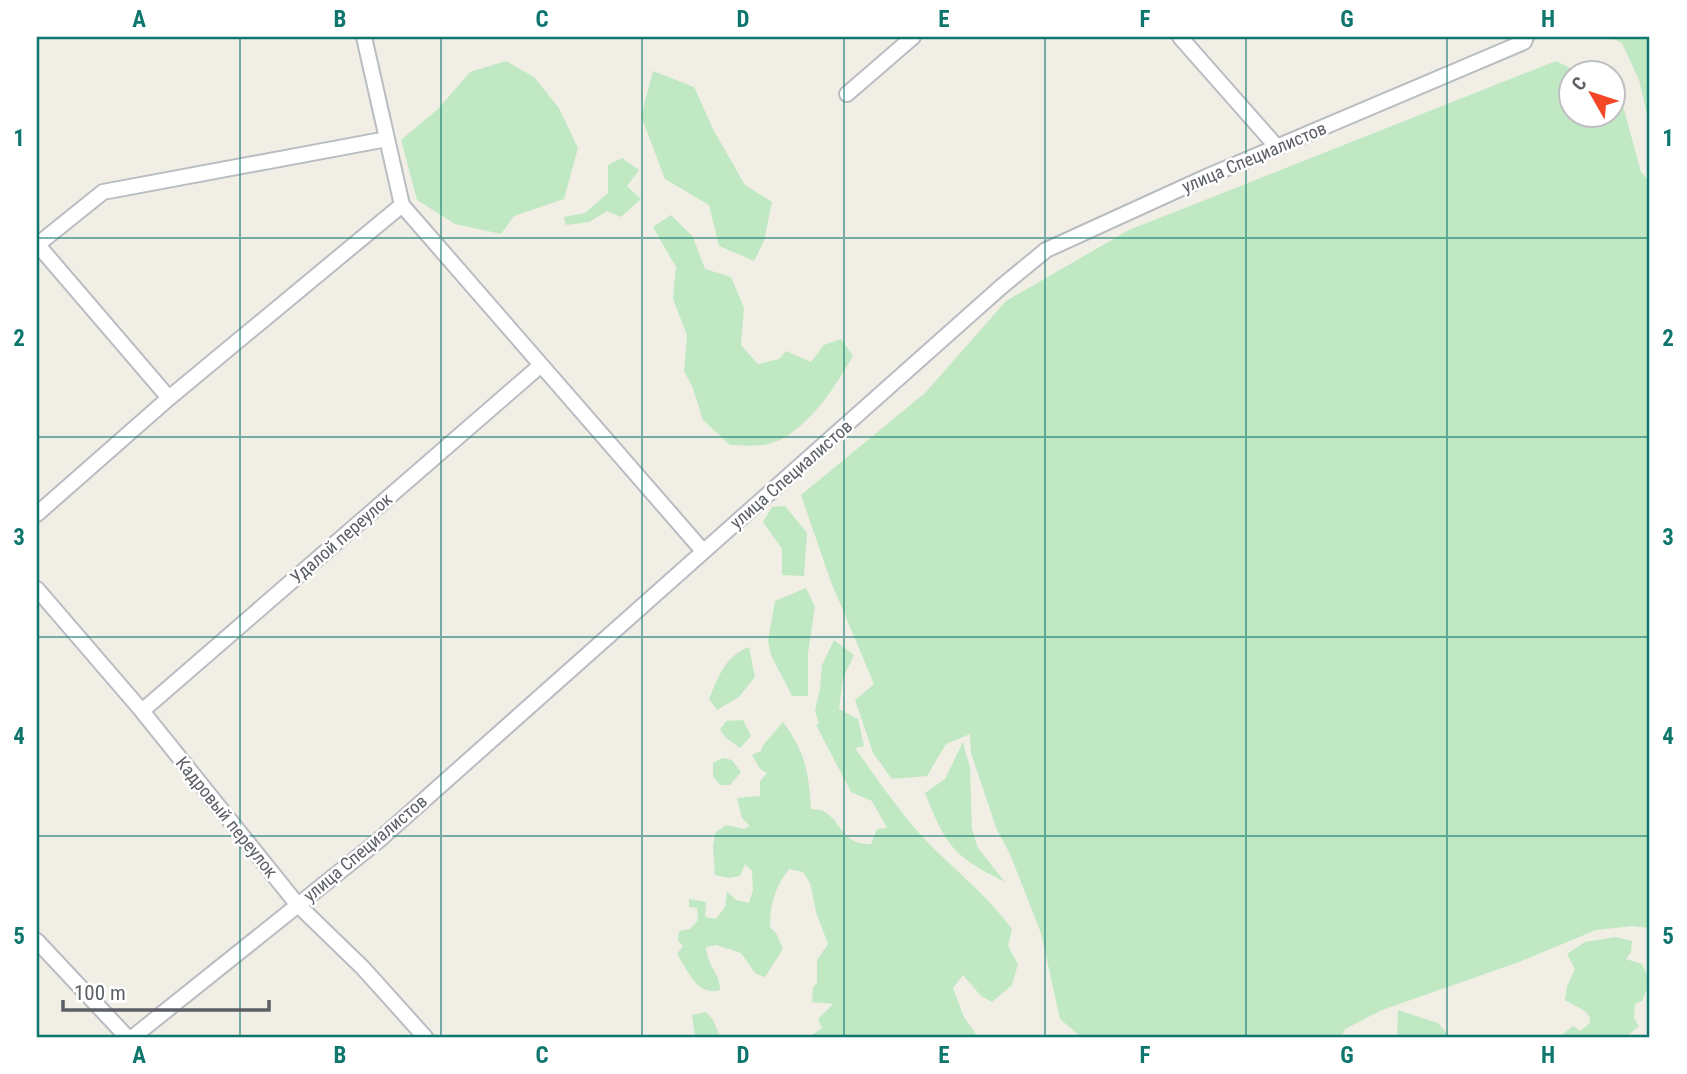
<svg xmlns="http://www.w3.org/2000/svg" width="1687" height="1074" font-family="'Roboto Condensed',sans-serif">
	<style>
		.green { fill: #c0e9c3 }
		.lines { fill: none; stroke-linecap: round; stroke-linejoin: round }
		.minor-casing { stroke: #b9bcc1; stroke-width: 18 }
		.minor { stroke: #fff; stroke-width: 14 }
		.grid { fill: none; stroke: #0f766e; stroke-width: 2; stroke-opacity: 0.55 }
		.labels { text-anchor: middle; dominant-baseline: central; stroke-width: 5; stroke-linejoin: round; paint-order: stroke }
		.street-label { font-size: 18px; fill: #5c6066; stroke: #fff }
		.neatline { fill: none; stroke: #0f766e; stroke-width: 2.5 }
		.grid-label { font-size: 23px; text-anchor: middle; font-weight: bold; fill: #0f766e }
	</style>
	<rect width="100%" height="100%" fill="#f0eee5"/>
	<path class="green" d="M1609 37H1650V119L1647 114 1639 80 1622 43Z
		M506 61 534 77 559 108 578 148 564 199 514 216 501 234 455 224 417 200 401 140 438 109 470 72Z
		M1556 61 1580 73 1572 74V116H1614V92L1620 95 1641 172 1650 182V928L1632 926 1596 930 1519 962 1382 1010 1345 1029 1341 1037H1081L1060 1019 1041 933 1010 854 997 830 971 753 970 734 946 744 927 776 892 779 873 753 855 700 874 684 831 582 801 495 925 393 1006 301 1129 230Z
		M653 71 694 87 714 131 745 185 772 202 764 241 754 261 719 246 709 205 665 179 641 116Z
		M622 158 639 170 627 186 641 199 621 217 607 211 589 222 566 225 564 217 585 213 608 193V165Z
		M671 215 693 237 705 269 731 277 744 308 741 345 758 364 779 359 786 351 811 362 824 345 841 339 853 356C836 386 804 436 768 444 757 447 742 445 730 445L703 420 692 386 684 371 687 335 673 299 676 267 653 227Z
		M785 506 807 533 804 576 782 575V549L763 522 772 507Z
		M806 588 815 607 808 653V696H792L771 655 768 641 775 601Z
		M834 640 854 655 843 678 839 709 858 719 864 746 855 748C879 782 903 817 932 847 960 874 989 898 1012 929L1008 946 1018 964 1012 985 992 1002 981 996 963 975 953 988 964 1017 978 1037H809L822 1028 818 1019 833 1004 812 1002 813 987 817 983V960L828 944 816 912 810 883 803 872 789 869C775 887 770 904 770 927L776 933 783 949 765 977 756 974 741 953 716 945 706 947C707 966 720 972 720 990 697 997 688 970 677 954L683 946 678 941 679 931 690 929 698 920 697 908 689 907V899L706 902 705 917 716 919 725 907 727 891 736 900 749 903 753 890 752 871 745 864 740 876 729 878 715 875 713 848 715 833 726 825 744 829 750 826 742 818 737 798 760 796V781L767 773 760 769 752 755 761 751 763 745 783 722C805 751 809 773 811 809 815 810 819 809 823 811 843 821 840 845 871 844L877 829 887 828 872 801 851 792 816 725 819 724 815 710 820 689 822 665Z
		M749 647 755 677 739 697 717 710 709 699C718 677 726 655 749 647Z
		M743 720 751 736 740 748 726 738 720 730 726 721Z
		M963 742 970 768 972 829 978 848 1005 882C953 856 946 846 925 793L945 779Z
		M722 758 732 760 741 772 730 785H720L713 776V763Z
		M1616 937 1632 941 1631 952 1626 959 1642 964 1650 982 1642 1001 1635 1004 1634 1018 1639 1026 1626 1037H1559L1573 1026 1580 1031 1590 1023C1591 1009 1574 1007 1565 1000L1567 986 1575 969 1567 954 1585 942Z
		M1398 1010 1438 1023 1450 1037H1397Z
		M706 1012 713 1020 720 1036 722 1037H695L692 1015Z"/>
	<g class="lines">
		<g class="minor-casing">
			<path id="minor" d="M364 37 402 205 703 551
				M1180 37 1277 147
				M847 94 913 37
				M37 244 169 398
				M37 245 103 192 387 139
				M37 514 169 398 402 205
				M37 589 142 711 297 904 363 968 425 1037
				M142 711 541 365
				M37 941 127 1037
				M133 1037 378 841 1001 287 1046 250 1206 177 1524 42 1526 37"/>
		</g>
		<use href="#minor" class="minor"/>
	</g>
	<path class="grid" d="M240 37V1037M441 37V1037M642 37V1037M844 37V1037M1045 37V1037M1246 37V1037M1447 37V1037M37 238H1650M37 437H1650M37 637H1650M37 836H1650"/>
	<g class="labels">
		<g class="street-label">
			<text transform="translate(1254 157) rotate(-23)">улица Специалистов</text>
			<text transform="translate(791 474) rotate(-41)">улица Специалистов</text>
			<text transform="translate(341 538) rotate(-41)">Удалой переулок</text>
			<text transform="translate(227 817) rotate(51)">Кадровый переулок</text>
			<text transform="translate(365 848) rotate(-40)">улица Специалистов</text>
		</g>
	</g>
	<rect width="1687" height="1074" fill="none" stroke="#ffffff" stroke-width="77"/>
	<g transform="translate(1592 94) rotate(309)"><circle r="33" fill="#ffffff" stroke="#bebfc2" stroke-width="2"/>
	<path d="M0-5L12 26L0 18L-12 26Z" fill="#f34728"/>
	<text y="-10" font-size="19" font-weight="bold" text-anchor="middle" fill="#5c6066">С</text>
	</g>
	<path d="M63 1000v10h206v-10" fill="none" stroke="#5c6066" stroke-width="3.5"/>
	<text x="74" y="1000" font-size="21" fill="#5c6066" stroke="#ffffff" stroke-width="5" paint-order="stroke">100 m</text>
	<rect x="38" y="38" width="1610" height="998" class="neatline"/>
	<g class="grid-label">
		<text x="139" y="27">A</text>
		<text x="340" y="27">B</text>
		<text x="542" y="27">C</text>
		<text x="743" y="27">D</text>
		<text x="944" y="27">E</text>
		<text x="1145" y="27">F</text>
		<text x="1347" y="27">G</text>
		<text x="1548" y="27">H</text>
		<text x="19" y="146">1</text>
		<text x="1668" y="146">1</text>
		<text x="19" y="346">2</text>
		<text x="1668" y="346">2</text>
		<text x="19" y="545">3</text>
		<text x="1668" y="545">3</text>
		<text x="19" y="744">4</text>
		<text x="1668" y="744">4</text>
		<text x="19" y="944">5</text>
		<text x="1668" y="944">5</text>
		<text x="139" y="1063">A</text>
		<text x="340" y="1063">B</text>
		<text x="542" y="1063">C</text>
		<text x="743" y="1063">D</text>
		<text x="944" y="1063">E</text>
		<text x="1145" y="1063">F</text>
		<text x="1347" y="1063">G</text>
		<text x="1548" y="1063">H</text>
	</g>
</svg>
